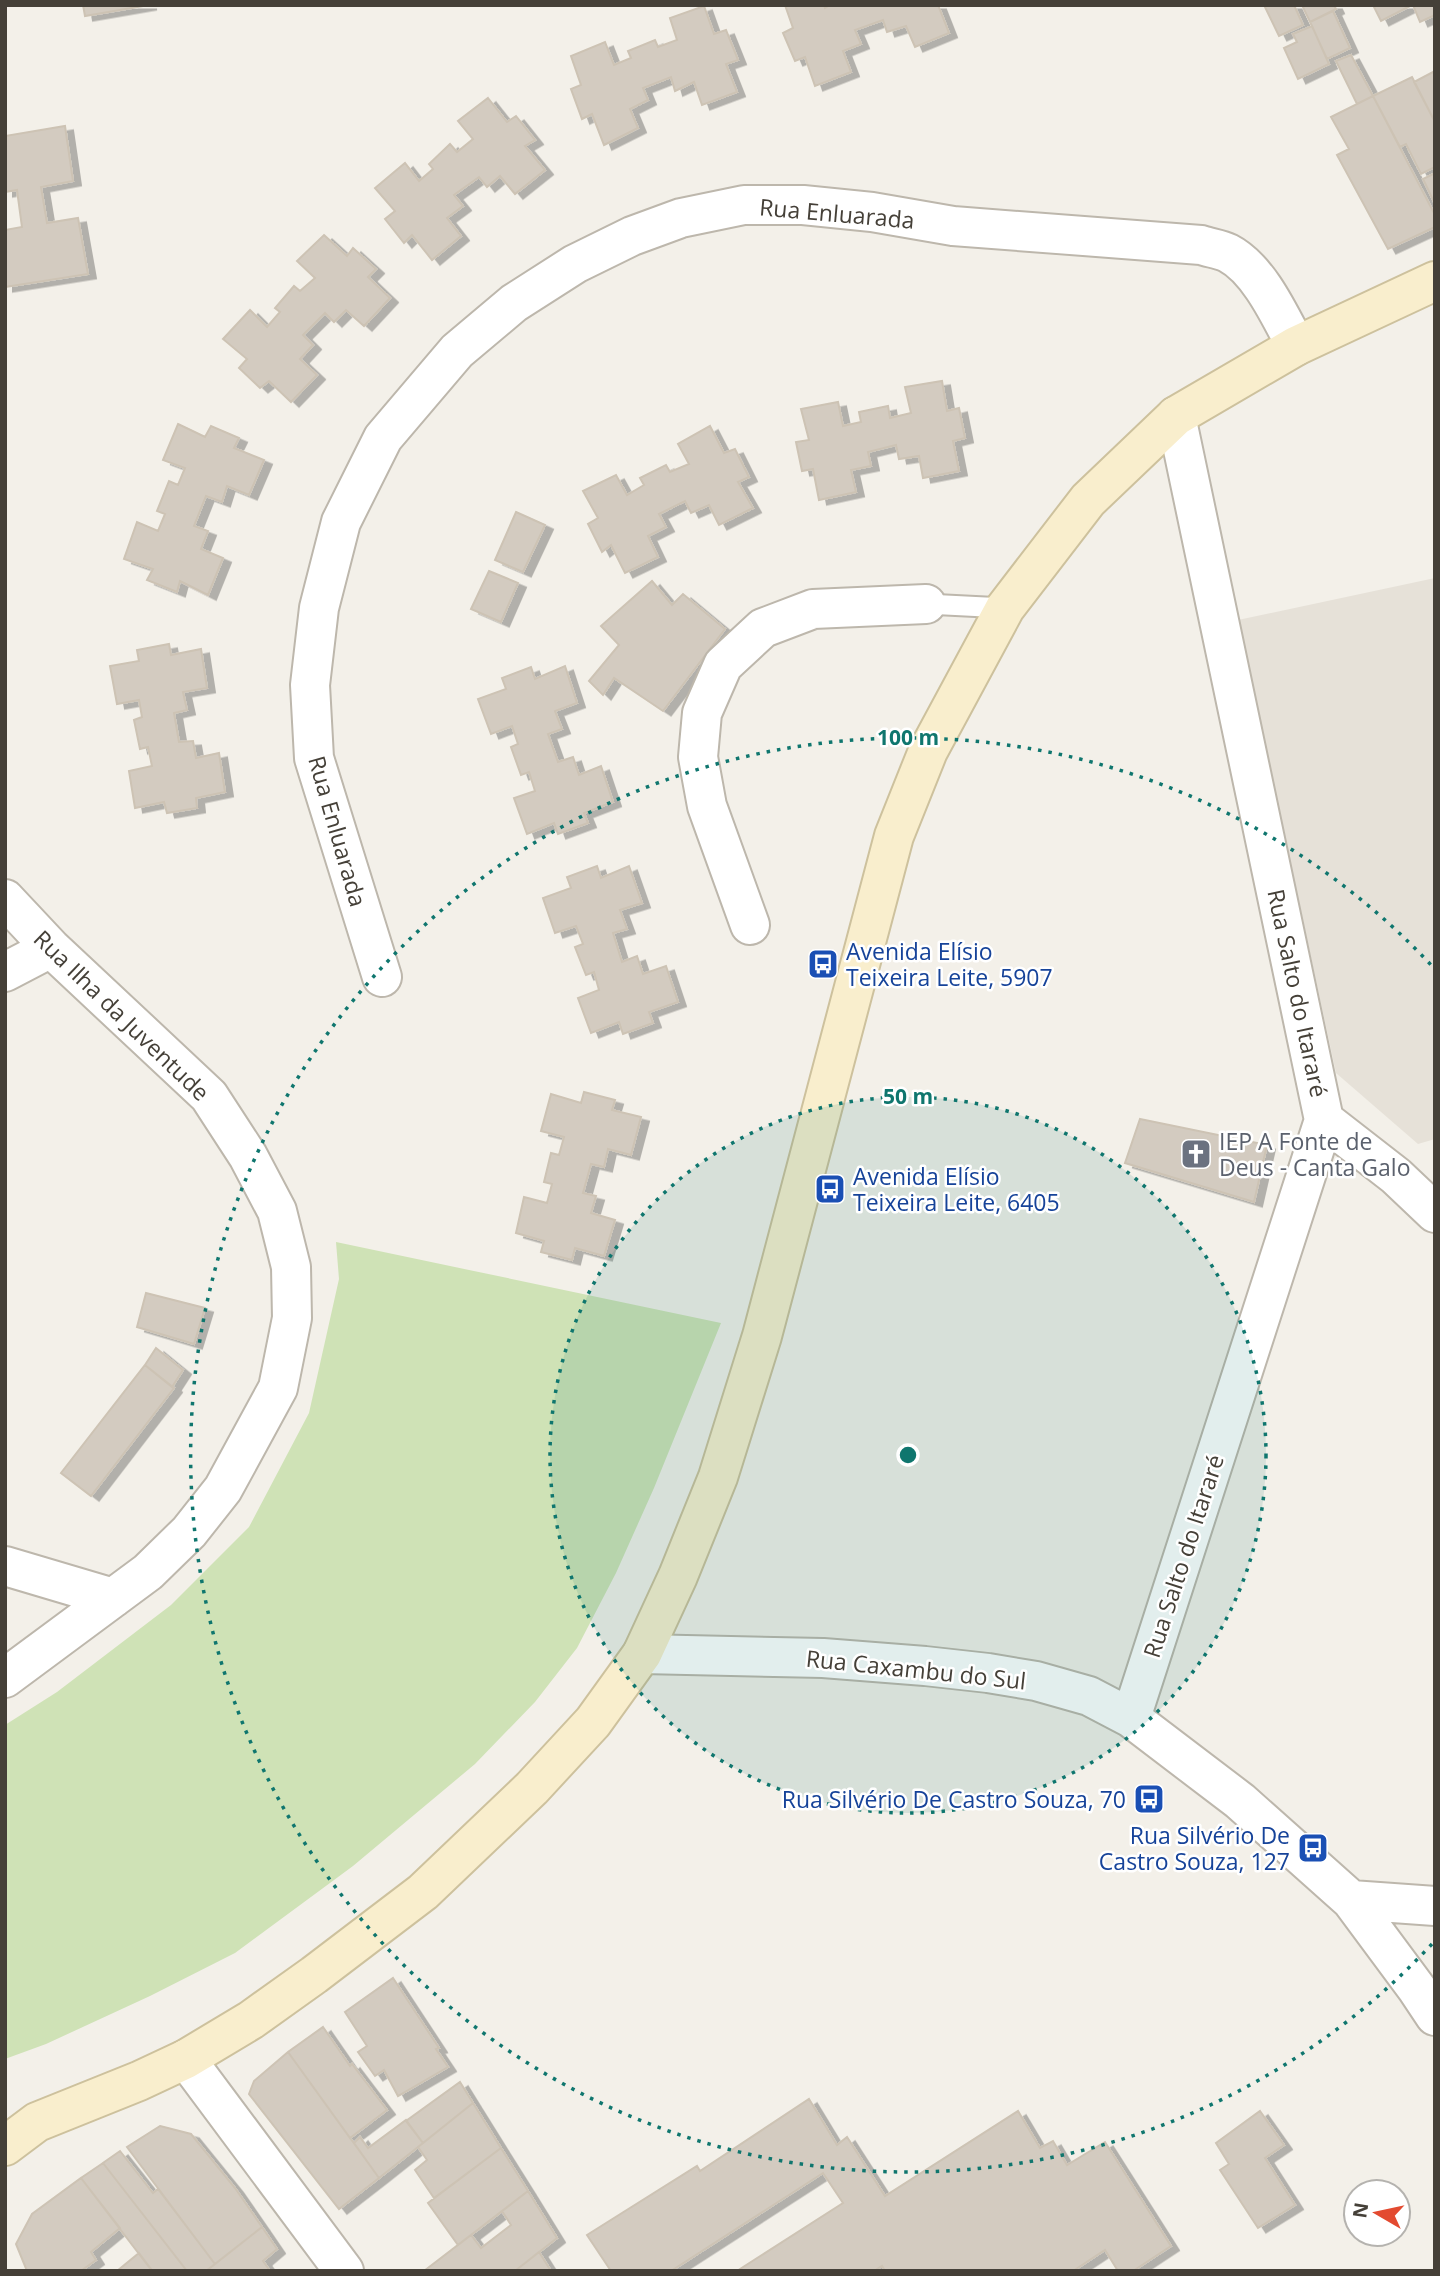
<svg xmlns="http://www.w3.org/2000/svg" width="1440" height="2276" font-family="'Open Sans',sans-serif">
	<style>
		.residential { fill: #e6e1d8 }
		.green { fill: #cfe2b6 }
		.building { fill: #d3cbc0; stroke: #cdc3b4; stroke-width: 2; filter: url(#shadow) }
		.lines { fill: none; stroke-linecap: round; stroke-linejoin: round }
		.lane-casing { stroke: #bdb7ac; stroke-width: 23 }
		.street-casing { stroke: #bdb7ac; stroke-width: 42 }
		.secondary-casing { stroke: #cdc19d; stroke-width: 42 }
		.lane { stroke: #fff; stroke-width: 19 }
		.street { stroke: #fff; stroke-width: 38 }
		.secondary { stroke: #f9eecd; stroke-width: 38 }
		.ring { fill: none; stroke: #0f766e; stroke-width: 3.5; stroke-dasharray: 3.5 7 }
		.labels { text-anchor: middle; dominant-baseline: central; stroke-width: 5; stroke-linejoin: round; paint-order: stroke }
		.street-label { font-size: 23px; fill: #454038; stroke: #fff }
		.transit-label { font-size: 23px; fill: #164399; stroke: #fff; text-anchor: start }
		.worship-label { font-size: 23px; fill: #5b616d; stroke: #fff; text-anchor: start }
		.centre { fill: #0f766e; stroke: #fff; stroke-width: 3.5 }
		.ring-label { font-size: 21px; text-anchor: middle; font-weight: bold; fill: #0f766e; stroke: #fff; stroke-width: 5; stroke-linejoin: round; paint-order: stroke }
	</style>
	<defs>
		<filter id="shadow"><feDropShadow dx="8" dy="4.5" stdDeviation="0" flood-color="#0004"/></filter>
	</defs>
	<rect width="100%" height="100%" fill="#f3f0e9"/>
	<path class="residential" d="M1435 578V1139L1418 1144 1336 1073 1238 620Z"/>
	<path class="green" d="M336 1242 721 1323 654 1488 616 1573 577 1648 535 1702 475 1764 353 1866 235 1953 150 1996 46 2044 5 2059V1725L57 1692 171 1605 249 1527 309 1413 339 1279Z"/>
	<path class="building" d="M83 5H149L85 16Z
		M785 5H824L825 8 830 5H938L949 33 915 47 906 26 887 32 883 20 855 30 861 44 843 51 851 72 815 86 805 57 795 61 783 33 793 28Z
		M1264 5H1294L1303 25 1279 36Z
		M1302 5H1334L1336 9 1310 22Z
		M1373 5H1412L1381 21Z
		M1413 5H1435V15L1420 22Z
		M704 6 714 34 726 30 738 60 726 64 737 92 702 105 694 82 675 91 671 77 643 88 648 100 630 109 638 128 604 145 592 114 582 119 571 89 581 85 571 56 605 42 614 65 631 58 628 51 655 40 658 47 677 40 670 18Z
		M1333 11 1350 48 1327 59 1310 22Z
		M1312 26 1329 64 1298 79 1284 48 1297 42 1293 34Z
		M1351 55 1373 96 1357 104 1336 61Z
		M1435 71V122L1414 82Z
		M1412 77 1435 122V167L1421 174 1406 144 1400 147 1373 96Z
		M1373 96 1435 215V227L1388 249 1337 155 1349 149 1331 117Z
		M488 98 507 122 516 116 535 140 525 146 545 170 515 194 500 176 487 187 479 177 454 195 463 206 447 218 461 236 432 260 412 235 404 243 385 219 395 211 375 188 405 163 419 181 433 169 429 164 450 144 457 152 473 139 458 121Z
		M65 126 73 181 41 187 47 223 78 218 88 274 5 287V230L22 227 17 190 5 192V136Z
		M1435 173V204L1423 179Z
		M324 235 347 256 353 248 376 269 368 277 390 298 364 326 346 310 334 322 325 313 303 335 313 345 300 359 317 375 291 402 269 381 260 388 239 368 247 359 223 339 250 310 267 327 280 312 275 308 294 286 300 291 315 278 297 261Z
		M942 381 947 411 959 408 965 438 953 441 959 471 923 478 919 456 899 459 896 445 868 452 871 466 851 470 856 492 819 500 813 469 802 471 796 442 809 440 801 409 838 402 843 426 861 422 859 412 888 406 890 418 911 413 905 387Z
		M178 424 205 437 211 426 239 438 234 448 264 460 249 495 227 486 222 502 206 496 194 526 208 531 201 549 223 558 208 595 180 581 177 592 147 580 153 569 124 559 137 522 158 531 165 514 157 511 169 481 178 485 185 468 163 460Z
		M710 426 724 453 735 449 749 477 738 482 753 508 719 525 709 505 691 513 685 501 659 514 666 527 648 536 658 557 625 573 611 545 602 552 588 524 598 518 583 491 616 475 627 495 644 485 640 478 666 465 670 472 689 464 678 444Z
		M516 512 545 525 523 572 495 560Z
		M489 571 518 583 501 622 471 609Z
		M652 581 672 605 683 594 725 629 663 711 614 678 603 695 589 681 619 645 601 626Z
		M169 644 171 655 201 649 207 688 183 692 187 710 174 713 179 742 193 741 196 758 219 753 225 792 196 798 197 808 167 813 164 802 135 808 129 771 152 766 148 747 140 749 134 720 142 717 139 700 117 704 110 666 139 661 137 650Z
		M565 666 577 703 555 711 562 729 548 734 558 762 573 757 579 775 601 766 613 802 584 813 588 823 558 834 554 823 527 834 514 798 535 791 529 772 521 775 511 747 518 744 512 726 491 734 478 699 506 689 502 678 531 667 535 679Z
		M597 866 601 878 629 866 642 903 620 910 627 929 613 933 622 962 637 956 643 974 666 966 678 1002 649 1012 653 1023 623 1034 619 1022 591 1033 578 998 599 990 594 972 586 975 575 947 583 944 576 926 555 933 543 898 571 888 567 877Z
		M584 1092 615 1100 612 1110 641 1117 631 1155 608 1149 604 1167 591 1164 583 1193 596 1196 591 1213 615 1220 604 1256 575 1248 572 1260 541 1252 544 1241 516 1233 524 1197 547 1203 552 1184 544 1182 551 1153 559 1155 564 1137 541 1131 551 1094 581 1103Z
		M1140 1119 1267 1145 1254 1202 1125 1163Z
		M146 1293 205 1308 194 1344 137 1327Z
		M156 1348 183 1370 172 1387 145 1365Z
		M145 1365 174 1388 91 1496 61 1473Z
		M393 1978 439 2048 436 2049 448 2067 398 2096 384 2070 375 2076 358 2052 367 2046 345 2012Z
		M323 2027 350 2066 352 2064 387 2110 350 2138 288 2052Z
		M288 2052 379 2178 339 2209 249 2094 254 2081Z
		M460 2082 473 2103 423 2143 406 2121Z
		M809 2099 837 2145 847 2137 885 2196 1018 2111 1040 2148 1053 2141 1067 2165 1105 2142 1171 2246 1133 2271H1118L1105 2250 1073 2271H885L882 2266 874 2271H737L843 2203 823 2173 671 2271H611L587 2235 697 2166 700 2171Z
		M473 2103 501 2148 434 2198 415 2170 427 2160 418 2147Z
		M1260 2111 1284 2145 1265 2158 1295 2205 1258 2228 1220 2170 1229 2164 1216 2143Z
		M406 2120 423 2143 379 2178 354 2143 360 2137 368 2148Z
		M160 2126 191 2134 235 2188 262 2227 215 2264 127 2147Z
		M501 2148 528 2191 458 2245 428 2203Z
		M120 2151 153 2193 158 2189 215 2264 206 2271H187L103 2163Z
		M103 2163 187 2271H152L149 2267 81 2178Z
		M81 2178 120 2228 91 2252 96 2260 81 2271H27L16 2244 32 2214Z
		M528 2191 557 2238 515 2271H424L471 2235 481 2248 511 2225 502 2211Z
		M262 2227 277 2249 263 2261 270 2271H206Z
		M539 2252 551 2271H515Z
		M139 2253 151 2269 148 2271H117Z"/>
	<g class="lines">
		<g class="lane-casing">
			<path id="lane" d="M926 604 1005 608"/>
		</g>
		<g class="street-casing">
			<path id="street" d="M5 899 51 948 209 1096 248 1156 277 1211 291 1267 292 1318 278 1388 223 1489 189 1532 148 1572 5 1678
				M750 925 707 806 698 757 702 713 723 665 763 628 813 609 926 604
				M5 972 51 948
				M382 977 314 758 310 685 319 608 341 522 383 438 457 351 514 303 575 264 632 236 681 218 744 205H803L872 212 953 226 1201 245C1210 248 1220 249 1228 253 1259 269 1280 316 1296 346
				M1324 1120 1396 1176 1435 1213
				M5 1566 113 1598
				M642 1654 823 1658 925 1666 988 1673 1036 1681 1089 1696 1131 1718 1240 1801 1351 1900 1417 1989 1435 2016
				M1131 1718 1324 1120 1176 416
				M1351 1900 1435 1906
				M186 2059 344 2271"/>
		</g>
		<g class="secondary-casing">
			<path id="secondary" d="M5 2146 37 2122 139 2081 186 2059 251 2020 314 1975 423 1892 532 1788 593 1722 642 1654 678 1576 718 1477 762 1336 894 836 928 751 1005 608 1088 500 1176 416 1296 346 1435 281"/>
		</g>
		<use href="#lane" class="lane"/>
		<use href="#street" class="street"/>
		<use href="#secondary" class="secondary"/>
	</g>
	<circle cx="908" cy="1455" r="358" fill="#0f766e" fill-opacity=".12"/>
	<g class="ring">
		<circle cx="908" cy="1455" r="358"/>
		<path d="M1432 1944A717 717 0 1 1 1432 966"/>
	</g>
	<defs>
		<g id="bus-square" transform="scale(1.575)"><rect x="-9" y="-9" width="18" height="18" rx="4" fill="#1a4fb4" stroke="#fff"/><path d="M-5-6H5V4H4V6H2V4H-2V6H-4V4H-5ZM-3.5-4V0h7V-4ZM-3.5 1.2v1.5H-2V1.2ZM2 1.2v1.5H3.5V1.2Z" fill="#fff"/></g>
		<g id="church-square" transform="scale(1.575)"><rect x="-9" y="-9" width="18" height="18" rx="4" fill="#6b7280" stroke="#fff"/><path d="M-1.2-6h2.4v3.5h3.3v2.4h-3.3V6h-2.4V-.1h-3.3v-2.4h3.3Z" fill="#fff"/></g>
	</defs>
	<g fill-rule="evenodd">
		<use href="#bus-square" x="823" y="964"/>
		<use href="#church-square" x="1196" y="1154"/>
		<use href="#bus-square" x="830" y="1189"/>
		<use href="#bus-square" x="1149" y="1799"/>
		<use href="#bus-square" x="1313" y="1848"/>
	</g>
	<g class="labels">
		<g class="street-label">
			<text transform="translate(837 213) rotate(5)">Rua Enluarada</text>
			<text transform="translate(338 831) rotate(74)">Rua Enluarada</text>
			<text transform="translate(1298 993) rotate(78)">Rua Salto do Itararé</text>
			<text transform="translate(122 1015) rotate(44)">Rua Ilha da Juventude</text>
			<text transform="translate(1183 1556) rotate(-72)">Rua Salto do Itararé</text>
			<text transform="translate(916 1669) rotate(6)">Rua Caxambu do Sul</text>
		</g>
		<g class="transit-label">
			<text x="846" y="951">Avenida Elísio<tspan x="846" dy="26">Teixeira Leite, 5907</tspan></text>
			<text x="853" y="1176">Avenida Elísio<tspan x="853" dy="26">Teixeira Leite, 6405</tspan></text>
			<text x="1126" y="1799" text-anchor="end">Rua Silvério De Castro Souza, 70</text>
			<text x="1290" y="1835" text-anchor="end">Rua Silvério De<tspan x="1290" dy="26">Castro Souza, 127</tspan></text>
		</g>
		<g class="worship-label">
			<text x="1219" y="1141">IEP A Fonte de<tspan x="1219" dy="26">Deus - Canta Galo</tspan></text>
		</g>
	</g>
	<circle cx="908" cy="1455" r="10" class="centre"/>
	<g class="ring-label">
		<text x="908" y="745">100 m</text>
		<text x="908" y="1104">50 m</text>
	</g>
	<rect width="1440" height="2276" fill="none" stroke="#454038" stroke-width="14"/>
	<g transform="translate(1377 2213) rotate(279)"><circle r="33" fill="#ffffff" stroke="#b5b3af" stroke-width="2"/>
	<path d="M0-5L12 26L0 18L-12 26Z" fill="#e34a30"/>
	<text y="-10" font-size="19" font-weight="bold" text-anchor="middle" fill="#454038">N</text>
	</g>
</svg>
